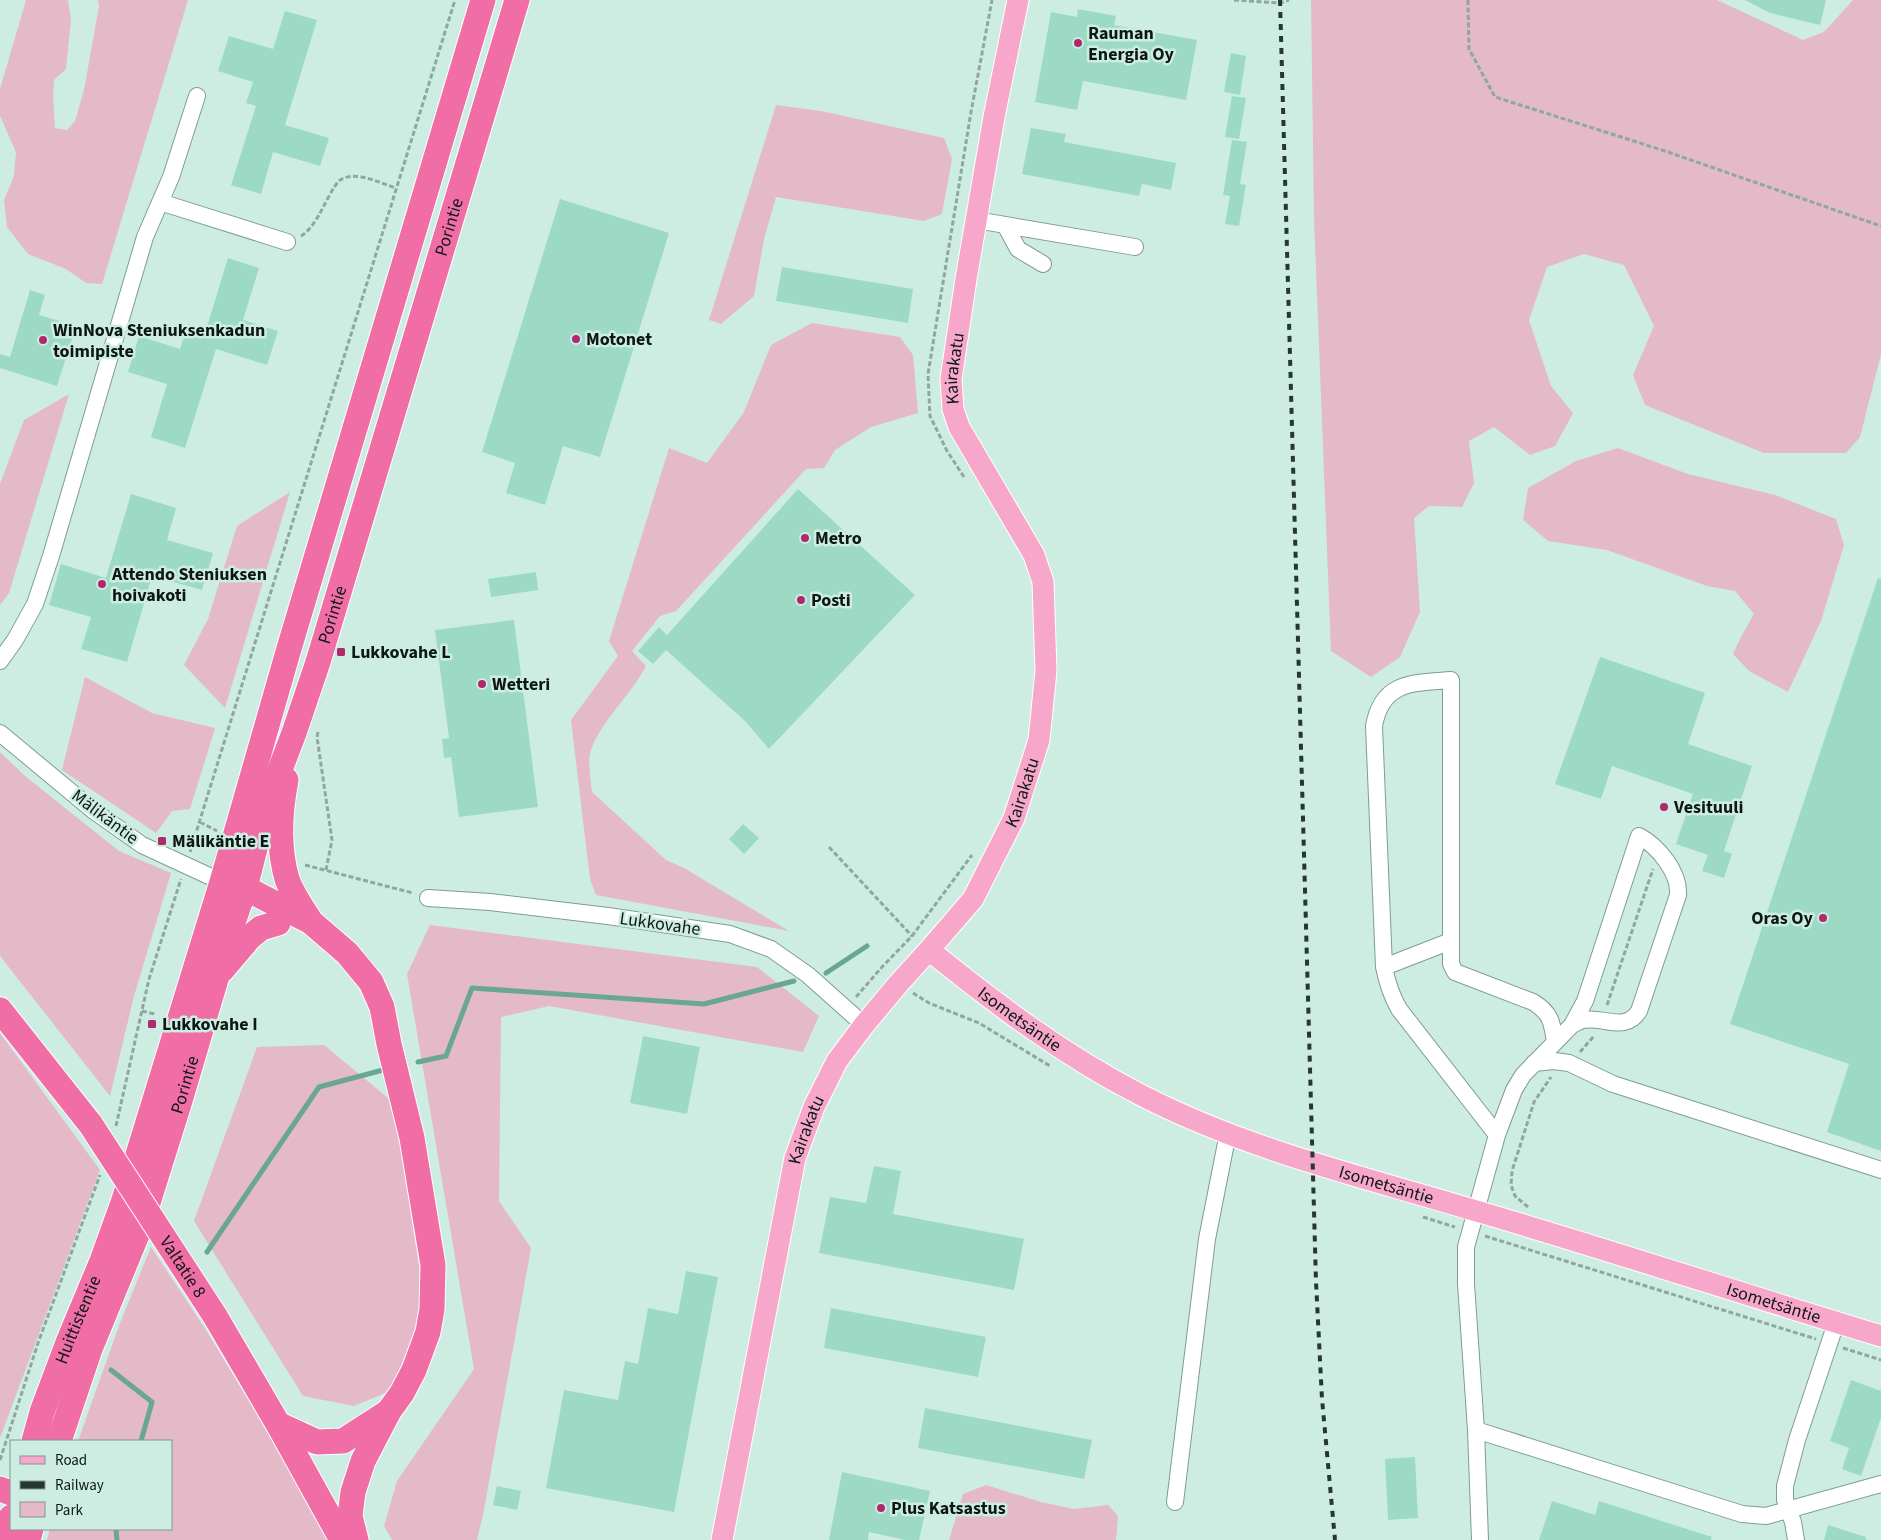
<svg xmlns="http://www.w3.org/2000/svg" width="1881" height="1540" font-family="'Source Sans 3',sans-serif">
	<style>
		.green { fill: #e4b9c8 }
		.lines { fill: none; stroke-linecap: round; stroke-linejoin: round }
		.stream { stroke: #69a693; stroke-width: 5 }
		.building { fill: #9cdac6 }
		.minor-casing { stroke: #7f9c92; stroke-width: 18 }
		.major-casing { stroke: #fff; stroke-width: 23 }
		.highway-casing { stroke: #fff; stroke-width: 27 }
		.path { stroke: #8fa79f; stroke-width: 3; stroke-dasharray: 5 2.5; stroke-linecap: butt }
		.minor { stroke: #fff; stroke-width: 16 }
		.major { stroke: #f7a7ca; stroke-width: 21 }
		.highway { stroke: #f16da6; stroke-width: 25 }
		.rail { stroke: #283631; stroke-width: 4; stroke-dasharray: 6 6; stroke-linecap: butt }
		.highway-bridge-casing { stroke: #fff; stroke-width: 27; stroke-linecap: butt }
		.highway-bridge { stroke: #f16da6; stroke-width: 25 }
		.poi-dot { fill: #b0296c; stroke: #ceede2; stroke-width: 2 }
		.labels { text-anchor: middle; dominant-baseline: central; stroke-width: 5; stroke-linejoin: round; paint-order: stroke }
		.poi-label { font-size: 18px; font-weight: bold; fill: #0d1814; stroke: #ceede2; text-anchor: start }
		.street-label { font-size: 18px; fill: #0d1814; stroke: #ceede2 }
	</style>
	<rect width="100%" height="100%" fill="#ceede2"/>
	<path class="green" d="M26 0H68L71 20 66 69 54 80 53 97 55 128 67 130 75 121 84 90 99 6 98 0H188L102 284 86 283 66 269 28 254 7 227 4 200 14 176 16 152 0 116V89Z
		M1311 0H1717L1803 40 1824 32 1853 0H1881V354L1860 437 1846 453H1764L1645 405 1633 375 1654 326 1624 265 1584 254 1547 267 1529 320 1551 386 1573 413 1555 446 1530 455 1494 427 1469 441 1474 483 1462 507 1429 506 1414 518 1420 612 1400 657 1371 677 1331 651 1314 218Z
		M776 105 821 111 944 138 952 159 942 214 924 221 776 197 764 239 754 296 721 324 709 320Z
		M812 323 900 337 913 355 918 413 871 427 835 450 824 468 806 469 676 611 660 616 632 651 646 666C631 695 601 721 591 750 587 759 591 782 592 792L666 860 684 868 789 931 596 895 590 879 571 720 618 656 609 641 669 448 707 463 744 412 771 345Z
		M69 394 9 593 0 605V484L24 420Z
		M1618 448 1688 474 1775 495 1836 519 1844 545 1821 621 1788 692 1749 671 1733 654 1741 637 1754 614 1735 591 1707 586 1607 550 1548 541 1523 520 1528 488 1576 461Z
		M290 492 225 708 184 665 208 619 237 526Z
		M85 677 152 713 215 728 190 809 172 811 156 833 62 770Z
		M0 752 25 776 119 851 171 873 134 996 110 1096 0 956Z
		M430 925 757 967 819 1016 803 1052 549 1006 501 1017 499 1201 531 1248 484 1510 477 1540H392L384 1526 397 1481 474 1369 407 974Z
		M0 1033 100 1170 0 1438Z
		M324 1045 388 1098 400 1142 423 1292 417 1331 407 1363 390 1391 354 1406 303 1396 194 1221 257 1047Z
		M151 1247 206 1330 268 1432 327 1540H47L50 1529H171V1441H78L120 1323Z
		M986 1485 1041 1502 1074 1509 1108 1505 1118 1516 1116 1540H949L963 1494Z"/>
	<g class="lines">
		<path class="stream" d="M826 973 867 946
			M418 1062 446 1056 472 988 704 1004 794 981
			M207 1252 319 1087 383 1070
			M111 1370 152 1402 141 1441
			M116 1529 117 1540"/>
	</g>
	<path class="building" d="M1745 0H1826L1820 25 1770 13Z
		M1078 9 1116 16 1114 25 1197 40 1186 100 1083 81 1077 110 1035 102 1051 12 1077 17Z
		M285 11 317 20 285 125 329 138 320 166 273 152 261 194 231 185 256 106 246 103 253 82 218 71 229 36 273 49Z
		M1231 53 1246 56 1240 95 1224 92Z
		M1232 96 1246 98 1239 139 1225 137Z
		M1031 128 1066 134 1064 142 1176 163 1171 190 1142 184 1139 196 1022 174Z
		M1232 140 1247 142 1240 184 1246 185 1239 226 1225 224 1230 196 1223 195Z
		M560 199 669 233 600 457 563 446 545 505 506 493 515 463 482 452Z
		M228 258 259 268 243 320 278 331 267 365 216 349 185 448 151 437 167 384 128 372 139 336 180 349 188 324 206 330Z
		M782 267 913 289 908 323 776 301Z
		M30 290 45 295 39 315 76 326 57 386 0 368V354L10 357Z
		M798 489 915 595 769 749 745 721 666 650 653 664 638 651 659 627 667 635Z
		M131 494 176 508 167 540 213 553 202 590 152 576 127 662 81 649 91 617 49 605 61 564 106 578Z
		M536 572 538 590 491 597 488 579Z
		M1878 578 1881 579V1151L1827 1132 1849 1064 1730 1024Z
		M514 620 538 807 459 817 451 757 444 758 442 739 449 738 435 630Z
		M1600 657 1705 693 1688 744 1752 766 1724 851 1732 854 1724 878 1702 871 1708 855 1676 844 1693 794 1612 766 1601 799 1555 784Z
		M743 824 759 838 744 854 729 839Z
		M643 1036 700 1047 687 1114 630 1103Z
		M874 1166 901 1171 893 1214 1024 1239 1014 1290 819 1253 830 1197 866 1203Z
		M686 1271 718 1277 674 1512 546 1488 564 1390 618 1400 625 1361 638 1364 648 1308 678 1314Z
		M831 1308 986 1337 978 1377 824 1348Z
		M1851 1380 1881 1391V1418L1861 1476 1842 1469 1849 1448 1830 1441Z
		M925 1408 1092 1440 1084 1479 918 1448Z
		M1415 1457 1418 1518 1388 1520 1385 1459Z
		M842 1472 930 1491 919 1540H905L869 1532 868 1540H829Z
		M497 1486 521 1491 517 1510 493 1505Z
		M1552 1501 1595 1515 1599 1501 1712 1537 1711 1540H1539Z
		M1828 1525 1866 1537V1540H1824Z"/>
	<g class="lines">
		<g class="minor-casing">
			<path id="minor" d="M160 202 287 242
				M976 220 1135 247
				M1005 225 1018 249 1043 264
				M0 661 15 640 35 604 51 556 145 237 171 177 197 96
				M0 733 94 811 142 845 222 882
				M428 898 490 902 608 916 730 934 771 949 808 975 864 1025
				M1384 967 1451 941
				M1534 1063 1554 1061 1569 1063 1613 1084 1881 1170
				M1497 1135 1399 1009C1391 995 1387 982 1384 967L1374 726C1382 681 1413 683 1451 680V964L1455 972 1533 1002C1551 1013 1552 1022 1555 1042
				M1476 1430 1742 1514 1766 1516 1881 1484
				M1175 1502 1207 1239 1228 1133
				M1480 1540 1476 1430 1466 1284V1247L1497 1135 1514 1090 1523 1075 1572 1025 1585 1001 1639 836C1658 846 1680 873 1678 895L1639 1011C1625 1033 1604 1016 1583 1020 1580 1021 1576 1023 1572 1025
				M1796 1540 1793 1522 1785 1500V1486L1797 1440 1836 1323"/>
		</g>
		<g class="major-casing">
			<g id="major">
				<path id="s1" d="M929 950C996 1004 1063 1055 1139 1094 1245 1149 1360 1176 1473 1210 1610 1250 1745 1295 1881 1336"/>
				<path id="s2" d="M722 1540 795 1158 814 1107 837 1061 864 1025 899 983 929 950 973 899 1014 818 1039 740 1046 671 1043 582 1034 555 959 427 953 409 951 379 966 279 994 117 1018 0"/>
			</g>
		</g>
		<g class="highway-casing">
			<g id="highway">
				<path d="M286 780C280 811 278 848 287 879 292 894 303 909 311 922"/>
				<path d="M229 884 245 888 311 922 347 953 371 982 382 1007 389 1044 412 1138 433 1265 432 1309 428 1332 414 1370 402 1393 389 1411 363 1461 353 1492 350 1516 356 1540"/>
				<path d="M222 970 250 937 261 928 278 923"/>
				<path d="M0 1010 91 1125"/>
				<path d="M215 1316 278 1424 342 1540"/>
				<path d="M278 1424 317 1442 343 1441 388 1412"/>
				<path id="s3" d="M34 1441 42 1412 69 1340 102 1261 124 1200 222 882 288 652 483 0"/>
				<path id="s4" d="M59 1441 90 1349 141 1225 179 1104 232 925 245 888 265 809 294 733 318 662 517 0"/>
				<path d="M0 1489 11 1493"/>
				<path d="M4 1540 11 1517"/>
				<path d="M28 1540 31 1529"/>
			</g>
		</g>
		<path class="path" d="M1234 0 1280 3 1289 0
			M1468 0 1469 49 1495 97 1662 150 1881 226
			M301 236C308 232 315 222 319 215 323 208 334 185 339 181 353 169 380 183 396 188
			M964 477 947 451 930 416 928 374 971 112 992 0
			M318 732 317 737 332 840 326 870
			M200 822 217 831
			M829 847 912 936
			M190 852 455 0
			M305 865 413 893
			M913 993 929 1003 979 1023 1050 1066
			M856 997 882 967 912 936 972 855
			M1607 1005 1653 869
			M142 1011 155 1014
			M1580 1052 1594 1036
			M116 1126 149 979 181 879
			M1528 1207 1515 1196 1511 1185 1512 1171 1534 1102 1551 1077
			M1423 1217 1455 1227
			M1485 1236 1816 1339
			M1843 1348 1881 1360
			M0 1460 38 1343 100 1175"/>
		<use href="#minor" class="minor"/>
		<use href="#major" class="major"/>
		<use href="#highway" class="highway"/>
		<path class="rail" d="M1280 0 1316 1282 1322 1399 1335 1540"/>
		<g class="highway-bridge-casing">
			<g id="highway-bridge">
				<path id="s5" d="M91 1125 215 1316"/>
			</g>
		</g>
		<use href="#highway-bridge" class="highway-bridge"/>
	</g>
	<g class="poi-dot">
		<circle cx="1078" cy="43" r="5"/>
		<circle cx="576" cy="339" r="5"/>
		<circle cx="43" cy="340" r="5"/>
		<circle cx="805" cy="538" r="5"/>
		<circle cx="102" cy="584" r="5"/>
		<circle cx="801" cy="600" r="5"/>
		<rect x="336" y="647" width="10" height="10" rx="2.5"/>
		<circle cx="482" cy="684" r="5"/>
		<circle cx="1664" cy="807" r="5"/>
		<rect x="157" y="836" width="10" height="10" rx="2.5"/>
		<circle cx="1823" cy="918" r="5"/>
		<rect x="147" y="1019" width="10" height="10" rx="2.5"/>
		<circle cx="881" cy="1508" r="5"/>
	</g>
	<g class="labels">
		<g class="poi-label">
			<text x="1088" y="33">Rauman<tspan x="1088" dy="21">Energia Oy</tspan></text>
			<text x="53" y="330">WinNova Steniuksenkadun<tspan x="53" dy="21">toimipiste</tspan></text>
			<text x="586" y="339">Motonet</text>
			<text x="815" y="538">Metro</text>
			<text x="112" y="574">Attendo Steniuksen<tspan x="112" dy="21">hoivakoti</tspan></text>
			<text x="811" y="600">Posti</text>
			<text x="351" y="652">Lukkovahe L</text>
			<text x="492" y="684">Wetteri</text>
			<text x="1674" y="807">Vesituuli</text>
			<text x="172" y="841">Mälikäntie E</text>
			<text x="1813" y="918" text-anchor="end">Oras Oy</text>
			<text x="162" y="1024">Lukkovahe I</text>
			<text x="891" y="1508">Plus Katsastus</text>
		</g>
		<g class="street-label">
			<text stroke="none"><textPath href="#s4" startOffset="1276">Porintie</textPath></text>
			<text stroke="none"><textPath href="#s2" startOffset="1274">Kairakatu</textPath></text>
			<text stroke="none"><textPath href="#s4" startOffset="871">Porintie</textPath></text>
			<text stroke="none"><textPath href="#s2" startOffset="824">Kairakatu</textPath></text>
			<text transform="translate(105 817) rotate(37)">Mälikäntie</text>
			<text transform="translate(660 924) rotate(8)">Lukkovahe</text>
			<text stroke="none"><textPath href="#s1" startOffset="114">Isometsäntie</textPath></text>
			<text stroke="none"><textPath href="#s4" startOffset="378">Porintie</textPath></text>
			<text stroke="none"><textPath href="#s2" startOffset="419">Kairakatu</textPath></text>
			<text stroke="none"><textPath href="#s1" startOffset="519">Isometsäntie</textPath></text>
			<text stroke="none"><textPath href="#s5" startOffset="169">Valtatie 8</textPath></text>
			<text stroke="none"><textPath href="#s1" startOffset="924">Isometsäntie</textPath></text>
			<text stroke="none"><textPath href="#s3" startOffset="129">Huittistentie</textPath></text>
		</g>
	</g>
	<rect x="10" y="1440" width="162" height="90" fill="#ceede2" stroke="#819890"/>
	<rect x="20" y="1456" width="25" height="8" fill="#f7a7ca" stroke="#819890"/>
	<text x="55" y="1465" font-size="15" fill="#0d1814">Road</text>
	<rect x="20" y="1481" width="25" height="8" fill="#283631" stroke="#819890"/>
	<text x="55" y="1490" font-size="15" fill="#0d1814">Railway</text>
	<rect x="20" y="1502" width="25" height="15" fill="#e4b9c8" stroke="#819890"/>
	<text x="55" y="1515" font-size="15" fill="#0d1814">Park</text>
</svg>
